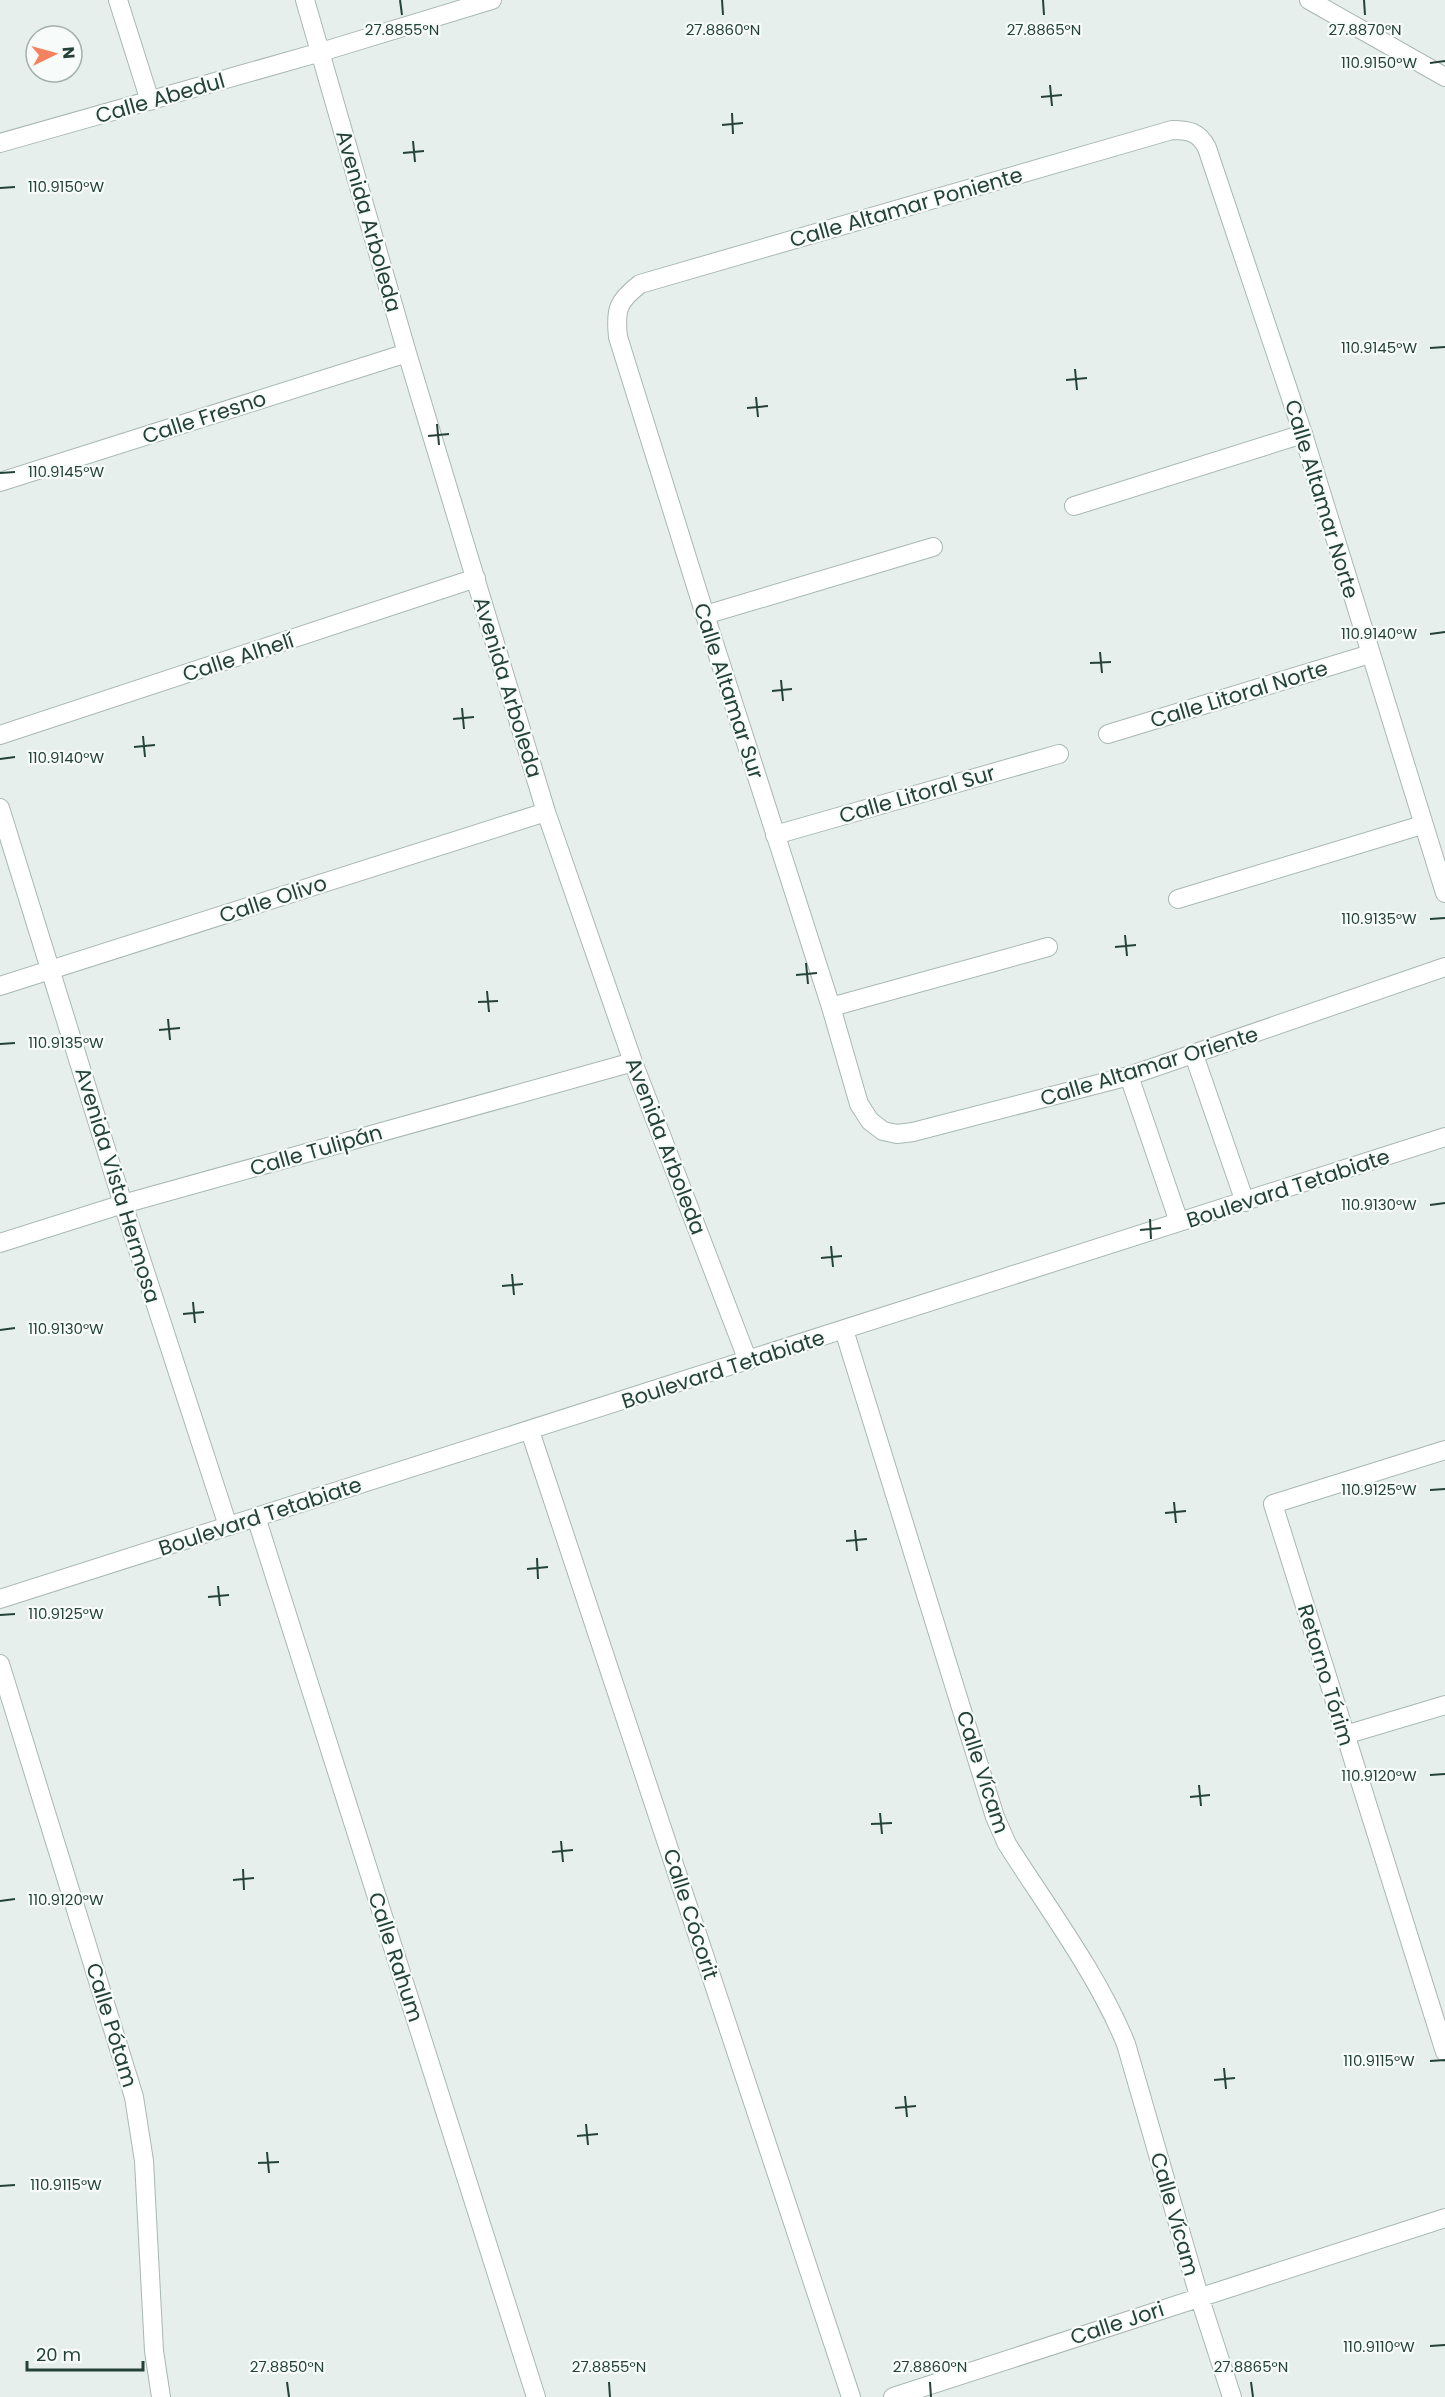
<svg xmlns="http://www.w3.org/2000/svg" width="1445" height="2397" font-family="Poppins,sans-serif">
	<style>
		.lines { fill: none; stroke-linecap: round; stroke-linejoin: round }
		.lane-casing { stroke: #a8b8b2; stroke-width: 20 }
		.street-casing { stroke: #a8b8b2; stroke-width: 20 }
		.lane { stroke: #fff; stroke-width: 18 }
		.street { stroke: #fff; stroke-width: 18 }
		.ticks { fill: none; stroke: #244239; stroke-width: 2 }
		.labels { text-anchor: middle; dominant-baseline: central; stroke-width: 4.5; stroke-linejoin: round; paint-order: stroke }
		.street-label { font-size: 21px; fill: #244239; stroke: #f7fbf9 }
		.ticks-label { font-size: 15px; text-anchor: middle; fill: #244239; stroke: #f7fbf9; stroke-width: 4.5; stroke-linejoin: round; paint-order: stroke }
	</style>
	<rect width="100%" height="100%" fill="#e6efeb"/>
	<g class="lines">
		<g class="lane-casing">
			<path id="lane" d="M1074 506 1303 434
				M705 615 933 547
				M1108 734 1370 654
				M775 835 1059 754
				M1178 899 1422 825
				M831 1007 1048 947"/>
		</g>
		<g class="street-casing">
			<path id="street" d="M118 0 150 101
				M305 0 407 353 546 812 633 1062 748 1361
				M1309 0 1445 77
				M0 143 321 52 492 0
				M0 482 407 353
				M0 735 476 578
				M0 808 123 1204 228 1526
				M1445 893 1303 434 1207 148C1199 132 1189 130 1172 130L640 284C618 301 615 309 618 337L705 615 831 1007 859 1104 870 1121 883 1131 897 1134 913 1132 1129 1076 1445 967
				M0 986 546 812
				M1194 1055 1245 1202
				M1129 1076 1179 1222
				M0 1243 123 1204 633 1062
				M844 1330 995 1817 1007 1844C1047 1907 1098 1975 1126 2044L1199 2296 1232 2397
				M530 1431 851 2397
				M1445 1450 1273 1504 1445 2052
				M256 1517 536 2397
				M0 1599 1445 1137
				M0 1664 134 2097 144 2161 154 2351 161 2397
				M1345 1735 1445 1705
				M893 2397 1445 2218"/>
		</g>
		<use href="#lane" class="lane"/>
		<use href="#street" class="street"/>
	</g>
	<path class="ticks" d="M400 0 402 15M722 0 723 15M1043 0 1044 15M1364 0 1365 15M1430 63 1445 61M1050 85 1052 106M1041 97 1062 95M732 113 733 134M722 125 743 123M413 141 415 162M403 153 424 151M0 188 15 187M1430 348 1445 347M1075 369 1077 390M1066 380 1087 378M756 397 758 417M747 408 768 406M437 424 439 445M428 436 449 434M0 473 15 472M1430 634 1445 632M1100 652 1102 673M1090 663 1111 662M781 680 783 701M772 691 792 689M462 708 464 729M453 719 474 717M143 736 145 757M134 747 155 745M0 759 15 757M1430 919 1445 918M1125 935 1127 956M1115 947 1136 945M806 963 808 984M796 975 817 973M487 991 489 1012M478 1002 498 1001M168 1019 170 1040M159 1030 180 1028M0 1044 15 1043M1430 1205 1445 1203M1150 1219 1151 1239M1140 1230 1161 1228M831 1246 833 1267M821 1258 842 1256M512 1274 514 1295M502 1286 523 1284M193 1302 195 1323M183 1314 204 1312M0 1330 15 1328M1430 1490 1445 1489M1174 1502 1176 1523M1165 1513 1186 1511M855 1530 857 1551M846 1541 867 1539M537 1558 538 1579M527 1569 548 1567M218 1586 220 1606M208 1597 229 1595M0 1615 15 1614M1430 1775 1445 1774M1199 1785 1201 1806M1190 1797 1210 1795M880 1813 882 1834M871 1824 892 1823M561 1841 563 1862M552 1852 573 1850M243 1869 244 1890M233 1880 254 1878M0 1901 15 1899M1430 2061 1445 2060M1224 2068 1226 2089M1214 2080 1235 2078M905 2096 907 2117M895 2108 916 2106M586 2124 588 2145M577 2136 598 2134M267 2152 269 2173M258 2163 279 2162M0 2186 15 2185M1430 2346 1445 2345M287 2382 289 2397M609 2382 610 2397M930 2382 931 2397M1251 2382 1253 2397"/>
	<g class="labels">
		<g class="street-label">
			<text transform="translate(160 98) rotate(-16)">Calle Abedul</text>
			<text transform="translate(906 207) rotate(-16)">Calle Altamar Poniente</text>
			<text transform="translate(369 221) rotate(74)">Avenida Arboleda</text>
			<text transform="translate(204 417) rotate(-18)">Calle Fresno</text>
			<text transform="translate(1322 499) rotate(73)">Calle Altamar Norte</text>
			<text transform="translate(238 657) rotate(-18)">Calle Alhelí</text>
			<text transform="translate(508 687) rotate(73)">Avenida Arboleda</text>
			<text transform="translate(729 691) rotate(72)">Calle Altamar Sur</text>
			<text transform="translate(1239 694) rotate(-17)">Calle Litoral Norte</text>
			<text transform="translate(917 794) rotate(-16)">Calle Litoral Sur</text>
			<text transform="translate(273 899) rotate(-18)">Calle Olivo</text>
			<text transform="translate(1149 1066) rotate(-17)">Calle Altamar Oriente</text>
			<text transform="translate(666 1146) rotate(69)">Avenida Arboleda</text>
			<text transform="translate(316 1150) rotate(-16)">Calle Tulipán</text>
			<text transform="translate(118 1185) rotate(73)">Avenida Vista Hermosa</text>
			<text transform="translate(1288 1188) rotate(-18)">Boulevard Tetabiate</text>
			<text transform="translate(723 1369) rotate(-18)">Boulevard Tetabiate</text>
			<text transform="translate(260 1516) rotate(-18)">Boulevard Tetabiate</text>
			<text transform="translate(1326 1675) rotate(73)">Retorno Tórim</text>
			<text transform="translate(983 1772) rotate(72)">Calle Vícam</text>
			<text transform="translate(691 1914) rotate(72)">Calle Cócorit</text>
			<text transform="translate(396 1957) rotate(72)">Calle Rahum</text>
			<text transform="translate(112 2025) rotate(73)">Calle Pótam</text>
			<text transform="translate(1175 2214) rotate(74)">Calle Vícam</text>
			<text transform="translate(1117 2323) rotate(-18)">Calle Jori</text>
		</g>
	</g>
	<g class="ticks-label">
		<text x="402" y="35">27.8855°N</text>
		<text x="723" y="35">27.8860°N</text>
		<text x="1044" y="35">27.8865°N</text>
		<text x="1365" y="35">27.8870°N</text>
		<text x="1379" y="68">110.9150°W</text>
		<text x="66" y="192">110.9150°W</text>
		<text x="1379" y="353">110.9145°W</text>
		<text x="66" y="477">110.9145°W</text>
		<text x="1379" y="639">110.9140°W</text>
		<text x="66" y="763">110.9140°W</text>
		<text x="1379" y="924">110.9135°W</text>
		<text x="66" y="1048">110.9135°W</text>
		<text x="1379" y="1210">110.9130°W</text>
		<text x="66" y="1334">110.9130°W</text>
		<text x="1379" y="1495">110.9125°W</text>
		<text x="66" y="1619">110.9125°W</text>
		<text x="1379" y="1781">110.9120°W</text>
		<text x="66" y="1905">110.9120°W</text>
		<text x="1379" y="2066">110.9115°W</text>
		<text x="66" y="2190">110.9115°W</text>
		<text x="1379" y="2352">110.9110°W</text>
		<text x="287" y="2372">27.8850°N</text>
		<text x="609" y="2372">27.8855°N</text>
		<text x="930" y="2372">27.8860°N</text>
		<text x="1251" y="2372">27.8865°N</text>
	</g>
	<g transform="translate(54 54) rotate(85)"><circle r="28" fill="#f7fbf9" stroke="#a3b1ac" stroke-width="1.5"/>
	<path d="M0-4.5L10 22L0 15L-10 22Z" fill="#f4815f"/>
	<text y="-9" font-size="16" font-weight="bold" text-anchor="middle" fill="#244239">N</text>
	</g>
	<path d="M27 2361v9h116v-9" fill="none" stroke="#244239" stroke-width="3"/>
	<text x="36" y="2361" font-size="18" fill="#244239" stroke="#f7fbf9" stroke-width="4.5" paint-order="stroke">20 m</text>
</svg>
